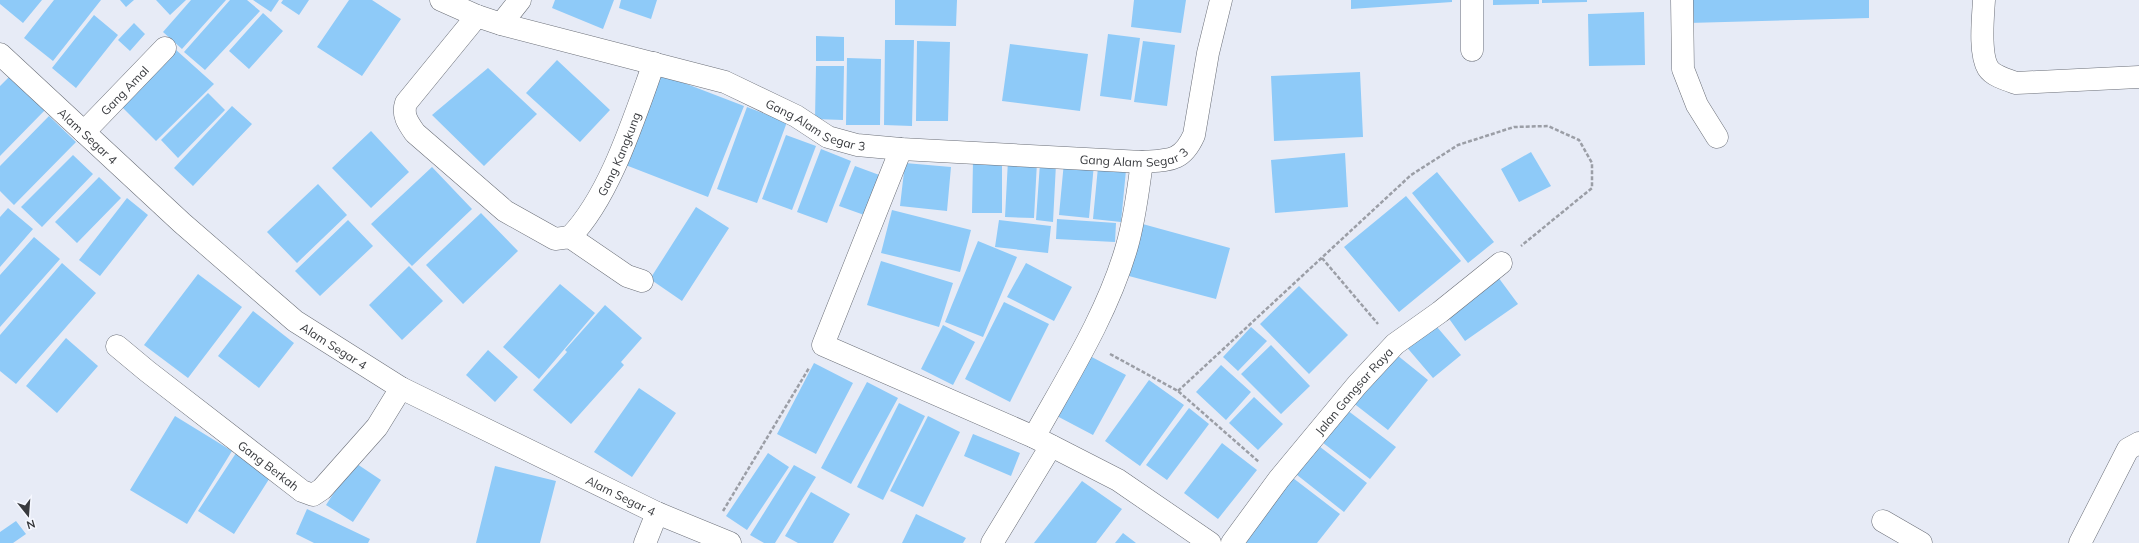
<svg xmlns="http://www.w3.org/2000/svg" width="2139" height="543" font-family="Mulish,sans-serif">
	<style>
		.building { fill: #8ecaf8 }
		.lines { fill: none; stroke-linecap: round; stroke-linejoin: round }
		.minor-casing { stroke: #6b6f78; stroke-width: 23 }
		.path { stroke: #9b9ea6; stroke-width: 2.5; stroke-dasharray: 4 2; stroke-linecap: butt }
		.minor { stroke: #fff; stroke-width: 22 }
		.labels { text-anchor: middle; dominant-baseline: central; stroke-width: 4; stroke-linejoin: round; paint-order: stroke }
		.street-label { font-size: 12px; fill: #383a3e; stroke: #f6f8ff }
	</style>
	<rect width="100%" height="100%" fill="#e7ebf6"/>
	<path class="building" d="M0 0H42L23 23 0 4Z
		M54 0H101L53 61 24 38Z
		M120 0H134L126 7Z
		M156 0H186L170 15Z
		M191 0H226L182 49 163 32Z
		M230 0H247L260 11 205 70 184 52Z
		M253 0H279L271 12Z
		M283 0H309L299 15 281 3Z
		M349 0H372L401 19 362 76 317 47Z
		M555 0H614L603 29 552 8Z
		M621 0H657L651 19 619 8Z
		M895 0H957L956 26 895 25Z
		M1134 0H1186L1181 33 1131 27Z
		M1351 0H1452V2L1351 9Z
		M1493 0H1539V4L1493 5Z
		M1542 0H1587V2L1542 3Z
		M1687 0H1869V18L1688 23Z
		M1644 12 1645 65 1589 66 1588 14Z
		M263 13 283 31 249 69 229 51Z
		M94 15 118 35 76 88 52 68Z
		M134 23 145 34 130 51 118 40Z
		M1108 34 1140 38 1131 100 1100 96Z
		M816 36 844 37V61H816Z
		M885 40H914L912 126 884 125Z
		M917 41 950 42 948 121H916Z
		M1143 41 1175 45 1167 106 1134 102Z
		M1010 44 1088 54 1080 111 1002 101Z
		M175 49 214 84 156 141 119 104Z
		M847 58 881 59 880 125H846Z
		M557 60 610 110 580 142 526 93Z
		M816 66H844L843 120 815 119Z
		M488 68 537 114 484 166 432 115Z
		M1360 72 1363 137 1274 141 1271 76Z
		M658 73 744 106 708 197 623 164Z
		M10 76 45 110 0 156V86Z
		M208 93 225 110 178 158 161 140Z
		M232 106 252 124 193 186 174 168Z
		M747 107 787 122 757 203 717 189Z
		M49 116 76 142 14 205 0 191V166Z
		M371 131 409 172 371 208 332 168Z
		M786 135 816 146 792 210 762 199Z
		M821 149 851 161 827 223 797 212Z
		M1531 152 1551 186 1519 202 1501 169Z
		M1345 153 1348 207 1275 213 1271 160Z
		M73 155 93 174 42 227 21 207Z
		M1008 160 1037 162 1034 218 1005 217Z
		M973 161 1002 162V213H972Z
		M1064 162 1094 164 1089 218 1059 215Z
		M905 163 951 167 947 211 900 206Z
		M1040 163 1056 164 1053 222 1036 220Z
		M855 166 882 176 867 216 839 206Z
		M432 167 472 209 412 266 371 224Z
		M1098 167 1126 170 1121 222 1093 219Z
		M1437 172 1494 242 1468 263 1412 193Z
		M99 177 121 198 77 243 55 222Z
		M318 184 347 215 297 263 267 232Z
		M1406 196 1461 261 1399 312 1344 247Z
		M127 198 148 215 100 276 79 260Z
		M696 207 729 228 682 301 650 279Z
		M8 208 33 229 0 267V217Z
		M892 210 971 230 960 272 881 253Z
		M481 213 518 251 463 304 426 265Z
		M1057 219 1116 223 1115 242 1056 239Z
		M348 220 373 246 320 296 295 271Z
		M999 220 1051 226 1048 253 995 247Z
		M1139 223 1230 248 1216 299 1125 275Z
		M34 237 60 259 0 327V275Z
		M978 241 1017 257 983 337 945 322Z
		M881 261 953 283 939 327 867 305Z
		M62 263 96 293 16 384 0 371V335Z
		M1026 263 1072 287 1054 321 1007 297Z
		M409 266 443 301 402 340 369 305Z
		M198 274 242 307 188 378 144 345Z
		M1498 277 1518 304 1465 341 1445 313Z
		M560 284 595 313 539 379 503 347Z
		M1299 286 1348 335 1309 374 1260 324Z
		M1004 302 1049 324 1010 402 965 379Z
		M605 305 642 338 621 362 624 365 571 424 533 390 567 352 565 350Z
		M253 311 294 343 259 388 218 356Z
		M1431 320 1461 355 1433 378 1404 344Z
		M943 325 975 342 953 385 921 369Z
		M1251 327 1267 341 1238 371 1223 357Z
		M66 338 98 366 57 413 26 386Z
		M1271 345 1310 386 1281 414 1241 374Z
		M488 350 518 377 495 402 466 375Z
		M1392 351 1428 380 1388 430 1352 402Z
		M1088 355 1126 375 1093 435 1055 415Z
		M814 363 853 383 816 454 777 434Z
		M1221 365 1251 392 1226 420 1196 392Z
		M1149 380 1184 405 1140 466 1105 441Z
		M867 382 898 398 851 484 821 468Z
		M639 388 676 413 632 477 594 452Z
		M1254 397 1283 424 1258 450 1229 423Z
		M899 403 925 416 883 500 857 487Z
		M1343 407 1396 447 1370 479 1318 439Z
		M1189 408 1209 424 1167 480 1146 465Z
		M175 416 232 451 187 524 130 490Z
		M928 416 960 432 923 507 890 491Z
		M973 434 1020 453 1011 476 964 456Z
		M1222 443 1257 470 1218 519 1184 493Z
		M1315 443 1367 483 1344 512 1292 471Z
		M236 453 271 476 234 534 198 511Z
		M768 453 789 467 747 530 726 516Z
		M354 462 381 480 353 522 326 505Z
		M794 465 816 477 775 543H764L750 535Z
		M495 466 556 481 540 543H476Z
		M1293 478 1340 514 1317 543H1247L1244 541Z
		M1082 481 1122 509 1096 543H1034Z
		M811 492 850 514 833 543H798L785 536Z
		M307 509 370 539 368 543H314L296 534Z
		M916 514 966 538 963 543H902Z
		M16 521 26 534 13 543H0V532Z
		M1123 533 1136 543H1115Z"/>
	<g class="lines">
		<g class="minor-casing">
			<g id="minor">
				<path id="s1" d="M441 0 477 16 501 24 725 82 796 116 828 137 857 145 901 149 1142 162C1169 160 1182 162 1194 135L1208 53 1221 0"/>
				<path d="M1682 0 1683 69 1697 105 1717 137"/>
				<path d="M1984 0C1983 18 1979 53 1988 68 1993 76 2007 80 2016 83L2139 77"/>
				<path d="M477 16 406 103C402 115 408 123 415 133L505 211 555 239 570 237 627 276 642 281"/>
				<path d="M501 24 520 0"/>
				<path d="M1472 50V0"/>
				<path id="s2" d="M0 54 182 223 295 321 401 388 657 513 730 543"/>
				<path id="s3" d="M84 132 165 48"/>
				<path d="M901 149 823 345 1034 437 1118 480 1210 543"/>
				<path id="s4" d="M570 237C610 196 634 118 654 63"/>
				<path id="s5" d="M117 346 147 371 302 491 313 495 322 489 377 427 401 388"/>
				<path d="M1034 437C1068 376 1108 313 1127 246 1135 218 1138 190 1142 162"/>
				<path d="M1883 521 1921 543"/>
				<path d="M645 543 657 513"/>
				<path d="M992 543 1051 446"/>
				<path id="s6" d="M1232 543 1279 479 1357 385 1395 344 1440 312 1501 263"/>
				<path d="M2080 543 2128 449 2139 443"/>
			</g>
		</g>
		<path class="path" d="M1322 258 1378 324
			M1110 354 1178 391 1259 462
			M1178 391 1411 175 1458 145 1514 127 1548 126 1579 140 1592 163V188L1521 246
			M723 511 809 368"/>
		<use href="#minor" class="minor"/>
	</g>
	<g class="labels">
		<g class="street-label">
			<text stroke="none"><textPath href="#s3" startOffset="58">Gang Amal</textPath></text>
			<text stroke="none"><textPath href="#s1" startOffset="397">Gang Alam Segar 3</textPath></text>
			<text stroke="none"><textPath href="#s2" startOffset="120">Alam Segar 4</textPath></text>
			<text stroke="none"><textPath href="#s1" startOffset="721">Gang Alam Segar 3</textPath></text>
			<text stroke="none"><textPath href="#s4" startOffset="97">Gang Kangkung</textPath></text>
			<text stroke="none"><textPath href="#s2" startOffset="444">Alam Segar 4</textPath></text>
			<text stroke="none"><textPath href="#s6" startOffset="195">Jalan Gangsar Raya</textPath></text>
			<text stroke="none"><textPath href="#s5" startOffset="193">Gang Berkah</textPath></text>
			<text stroke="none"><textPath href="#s2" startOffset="768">Alam Segar 4</textPath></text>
		</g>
	</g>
	<g transform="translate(28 515) rotate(163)" stroke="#f6f8ff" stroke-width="3" paint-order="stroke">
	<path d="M0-3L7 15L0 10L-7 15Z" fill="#383a3e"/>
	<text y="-6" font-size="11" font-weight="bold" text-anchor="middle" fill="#383a3e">N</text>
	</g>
</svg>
